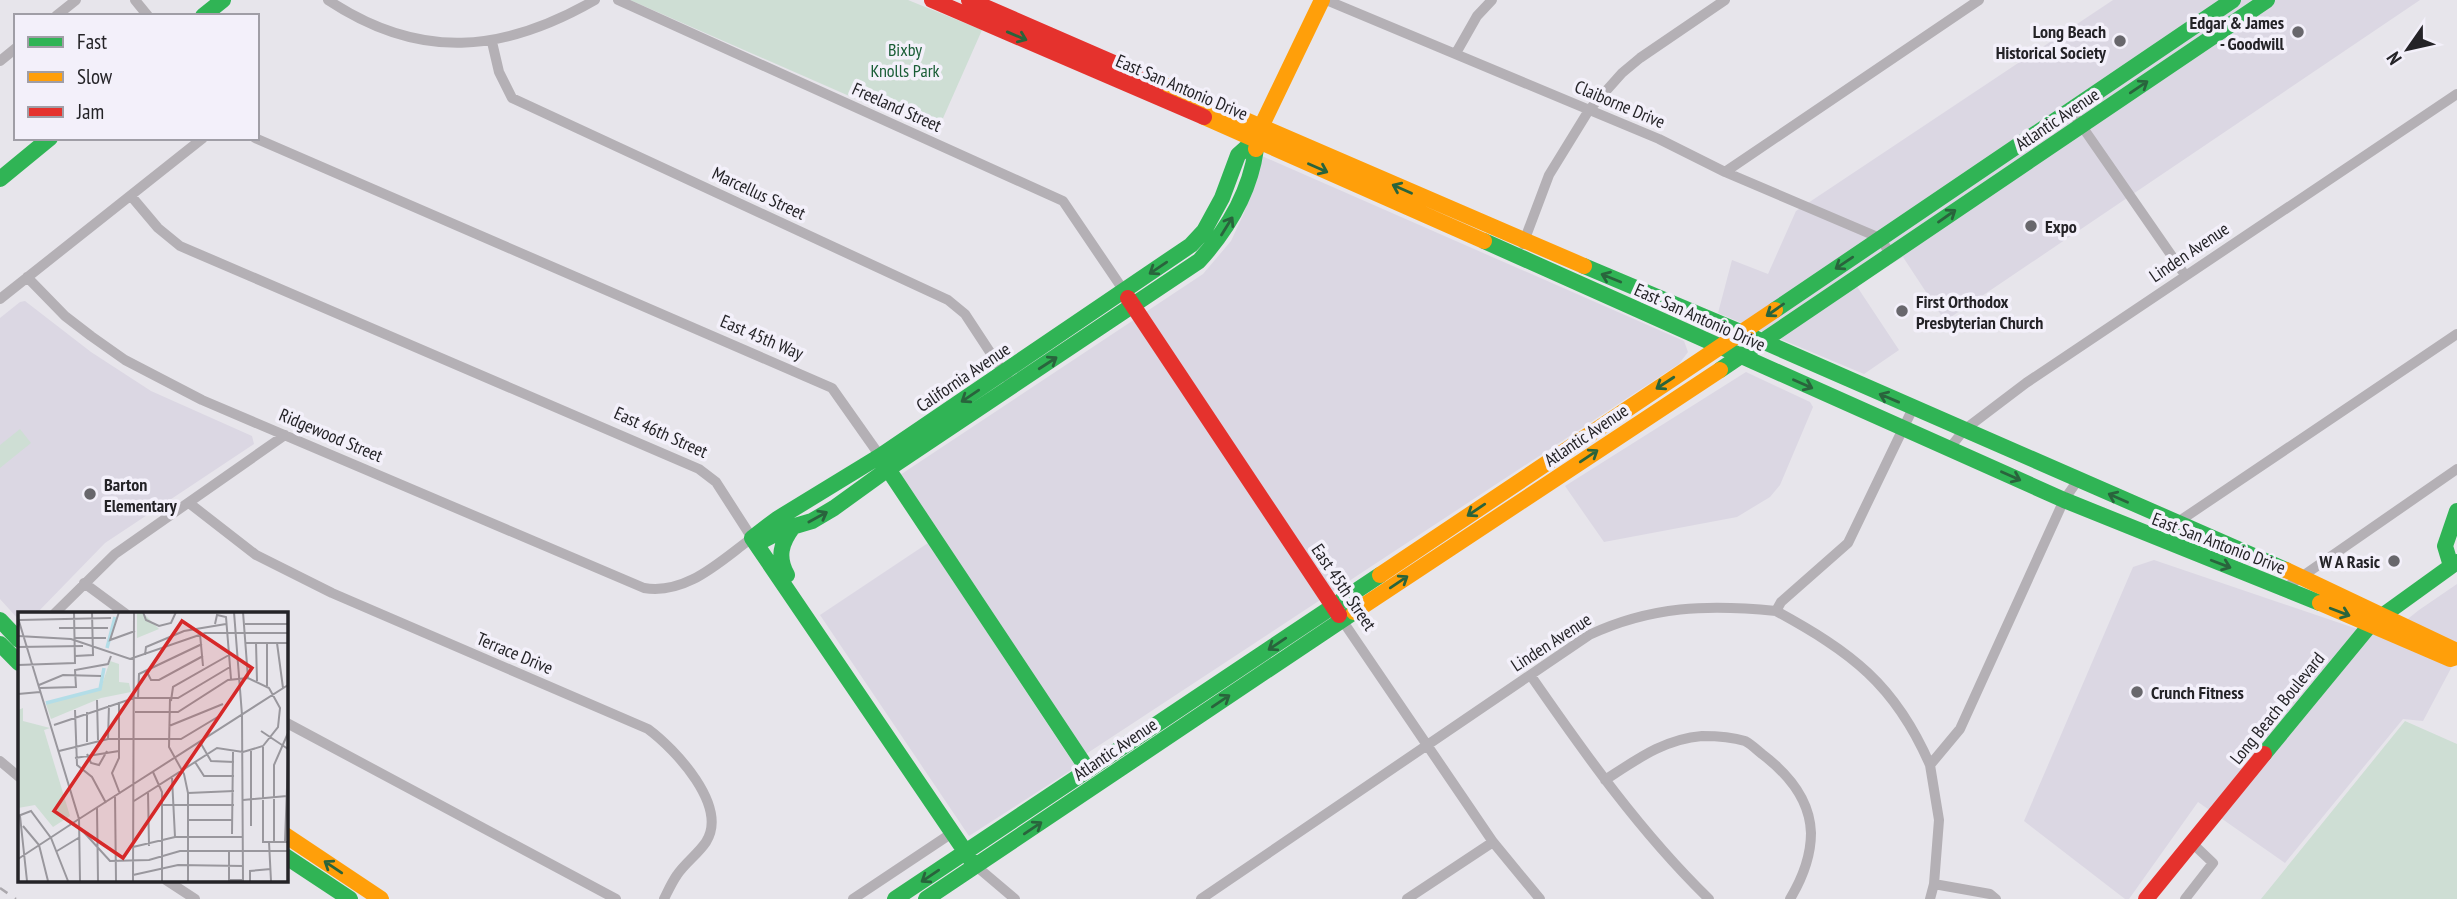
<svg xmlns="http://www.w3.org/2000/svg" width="2457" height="899" font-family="'PT Sans Narrow',sans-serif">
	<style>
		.built { fill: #dbd7e3 }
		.green { fill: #ceded4 }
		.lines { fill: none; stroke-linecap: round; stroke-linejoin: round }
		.street { stroke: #b4b0b5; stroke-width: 10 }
		.fast { stroke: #30b455; stroke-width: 16 }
		.slow { stroke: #ff9f0a; stroke-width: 16 }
		.jam { stroke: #e5322d; stroke-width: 16 }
		.rail { stroke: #aba8ad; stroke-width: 2.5; stroke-dasharray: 9 9; stroke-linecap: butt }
		.oneway { stroke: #29643c }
		.poi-dot { fill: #68676c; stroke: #f3f0fa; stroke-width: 2.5 }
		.labels { text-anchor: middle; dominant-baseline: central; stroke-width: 7; stroke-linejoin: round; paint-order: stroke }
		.poi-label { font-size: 18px; font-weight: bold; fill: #242327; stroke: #f3f0fa; text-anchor: start }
		.park-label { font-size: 18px; fill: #195d36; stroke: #f3f0fa }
		.street-label { font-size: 18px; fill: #242327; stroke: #f3f0fa }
		.inset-river { fill: none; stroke: #b3dde7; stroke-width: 3.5 }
		.inset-road { fill: none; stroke: #99979d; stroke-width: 2 }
		.view { fill: #d62828; fill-opacity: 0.15; stroke: #d62828; stroke-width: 3.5 }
		.inset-edge { fill: none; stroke: #242327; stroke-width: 3.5 }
	</style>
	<rect width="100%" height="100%" fill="#e7e5eb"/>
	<path class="built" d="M2113 0H2420L1945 321 1903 257 1856 285 1899 350 1864 374 1718 313 1732 260 1768 274 1796 211Z
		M1262 156 1684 341 1688 352 1679 364 1086 754 900 475 1203 274 1231 241 1244 213Z
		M25 301 91 352 151 391 252 436 254 444 105 543 36 614H19V620L0 599V318L20 302Z
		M1746 372 1810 402 1813 407 1780 485 1770 497 1737 517 1604 542 1565 486Z
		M928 543 1076 767 969 836 820 615Z
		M2154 560 2384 638 2419 610 2457 584V657L2423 721 2403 719 2285 863 2198 802 2129 899H2125L2024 821 2133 567Z"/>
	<path class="green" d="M630 0H908L982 30 936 134Z
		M20 429 31 443 0 468V445Z
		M2405 721 2457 744V899H2261Z"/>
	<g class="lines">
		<path class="street" d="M135 0 148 16
			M328 0C420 61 503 53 595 0
			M618 0 1063 201 1124 291
			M1326 0 1659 139 1725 172 1880 238 1891 255
			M56 16 76 0
			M492 42 499 72 512 98 948 300 965 314 1007 378
			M1456 53 1477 16 1492 0
			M0 61 16 48
			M2070 109 2185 275
			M255 138 832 388 880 456
			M1725 172 1979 0
			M1523 244 1549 175 1589 110 1622 73 1640 58 1725 0
			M27 277 65 316 91 336 125 360 202 400 644 588C687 595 720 561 752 538L716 482 699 469 180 246 158 228 131 196
			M0 299 203 138
			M1949 449 1964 430 2026 383 2457 94
			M189 503 256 555 332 593 648 729C675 749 729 806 706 842 698 854 685 863 677 875 672 882 668 891 664 899
			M2166 543 2175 524 2457 334
			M84 583 126 614
			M2284 589 2457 469
			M1776 611C1851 652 1895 684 1930 765
			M54 614 115 554 285 435
			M1342 620 1493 842 1540 899
			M1531 676C1585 754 1641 833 1709 899
			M285 722 616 899
			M0 761 19 777
			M1605 780C1636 760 1664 739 1702 736 1715 736 1732 737 1745 741 1751 744 1757 750 1762 754 1787 773 1810 800 1811 833 1811 857 1802 879 1790 899
			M976 866 1015 899
			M166 880 195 899
			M1934 884 1990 894 1996 899
			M853 899 952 833
			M1201 899 1589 635C1651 606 1708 604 1776 611L1781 602 1848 543 1913 408
			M1407 899 1493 842
			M1930 899 1934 884 1939 820 1930 765 1960 729 2064 500 2078 480
			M2185 899 2213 863 2191 842"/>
		<path class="fast" d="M203 16 223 0
			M0 179 50 138
			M1484 241 2064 500 2320 603
			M1584 266 1762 341 2286 570
			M1775 310 2233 0
			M1720 370 2267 0
			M882 460 1088 770
			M762 541 785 529 812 521 834 508 888 469 1199 261C1228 229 1250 192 1256 149
			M2451 566 2445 546 2457 511
			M787 575C777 557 781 543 793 527
			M0 620 19 640
			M0 644 19 663
			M2264 754 2371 624 2457 562
			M285 856 350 899
			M971 860 752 538 777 519 880 456 1191 245 1204 231 1222 198 1238 155 1256 139
			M895 899 1380 575
			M926 899 1354 612"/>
		<path class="slow" d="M1160 83 1584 266
			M1204 117 1484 241
			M1256 149 1261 127 1322 0
			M2286 570 2457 651
			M1380 575 1775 310
			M2320 603 2450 659 2457 657
			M1354 612 1720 370
			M285 835 381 899"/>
		<path class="jam" d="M932 0 1204 117
			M969 0 1160 83
			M1128 298 1339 615
			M2146 899 2264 754"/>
		<path class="rail" d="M0 888 16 899"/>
	</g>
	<defs><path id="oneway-shaft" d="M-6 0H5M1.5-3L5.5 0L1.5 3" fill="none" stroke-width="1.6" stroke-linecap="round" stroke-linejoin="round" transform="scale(1.75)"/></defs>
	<g class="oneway">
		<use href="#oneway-shaft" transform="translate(1017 36) rotate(23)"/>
		<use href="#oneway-shaft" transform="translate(2139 87) rotate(-34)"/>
		<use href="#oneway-shaft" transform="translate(1318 168) rotate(24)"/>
		<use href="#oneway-shaft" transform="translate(1402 189) rotate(-156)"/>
		<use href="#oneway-shaft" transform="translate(1947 216) rotate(-35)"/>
		<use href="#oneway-shaft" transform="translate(1227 226) rotate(-58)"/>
		<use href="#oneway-shaft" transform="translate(1844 263) rotate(146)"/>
		<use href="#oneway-shaft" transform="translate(1158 268) rotate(146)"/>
		<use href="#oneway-shaft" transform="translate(1611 278) rotate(-158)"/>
		<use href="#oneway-shaft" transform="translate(1775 310) rotate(145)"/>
		<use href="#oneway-shaft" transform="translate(1048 363) rotate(-33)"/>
		<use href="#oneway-shaft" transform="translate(1665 383) rotate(147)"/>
		<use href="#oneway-shaft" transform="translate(1803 384) rotate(24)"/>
		<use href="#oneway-shaft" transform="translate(970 396) rotate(146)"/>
		<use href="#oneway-shaft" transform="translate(1889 398) rotate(-157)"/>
		<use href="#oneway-shaft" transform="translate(1589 456) rotate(-34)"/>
		<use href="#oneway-shaft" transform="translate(2011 476) rotate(24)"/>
		<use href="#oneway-shaft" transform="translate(2118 498) rotate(-156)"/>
		<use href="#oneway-shaft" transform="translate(1476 510) rotate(146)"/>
		<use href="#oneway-shaft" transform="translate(818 517) rotate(-29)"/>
		<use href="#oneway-shaft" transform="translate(2221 564) rotate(21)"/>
		<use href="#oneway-shaft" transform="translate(1399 582) rotate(-34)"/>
		<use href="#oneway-shaft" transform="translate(2340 612) rotate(21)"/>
		<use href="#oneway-shaft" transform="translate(1277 644) rotate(146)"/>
		<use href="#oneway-shaft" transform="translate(1221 701) rotate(-34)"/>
		<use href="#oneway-shaft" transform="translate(1033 828) rotate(-34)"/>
		<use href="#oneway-shaft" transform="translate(333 867) rotate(-146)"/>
		<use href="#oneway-shaft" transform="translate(930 876) rotate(146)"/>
	</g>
	<g class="poi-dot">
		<circle cx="2298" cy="32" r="7"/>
		<circle cx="2120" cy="41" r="7"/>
		<circle cx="2031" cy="226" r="7"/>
		<circle cx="1902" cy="311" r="7"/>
		<circle cx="90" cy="494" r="7"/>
		<circle cx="2394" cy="561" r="7"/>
		<circle cx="2137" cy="692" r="7"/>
	</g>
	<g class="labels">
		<g class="poi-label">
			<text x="2284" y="22" text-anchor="end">Edgar &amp; James<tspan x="2284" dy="21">- Goodwill</tspan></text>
			<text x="2106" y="31" text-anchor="end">Long Beach<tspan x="2106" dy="21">Historical Society</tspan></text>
			<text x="2045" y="226">Expo</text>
			<text x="1916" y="301">First Orthodox<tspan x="1916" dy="21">Presbyterian Church</tspan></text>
			<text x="104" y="484">Barton<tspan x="104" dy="21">Elementary</tspan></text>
			<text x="2380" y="561" text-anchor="end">W A Rasic</text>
			<text x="2151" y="692">Crunch Fitness</text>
		</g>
		<g class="park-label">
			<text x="905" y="49">Bixby<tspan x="905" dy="21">Knolls Park</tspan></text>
		</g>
		<g class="street-label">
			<text transform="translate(1182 87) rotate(23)">East San Antonio Drive</text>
			<text transform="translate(1620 104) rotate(23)">Claiborne Drive</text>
			<text transform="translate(897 107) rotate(24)">Freeland Street</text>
			<text transform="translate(2057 119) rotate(-34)">Atlantic Avenue</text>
			<text transform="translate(759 193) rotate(25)">Marcellus Street</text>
			<text transform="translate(2189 252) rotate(-34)">Linden Avenue</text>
			<text transform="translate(1700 317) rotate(24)">East San Antonio Drive</text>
			<text transform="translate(762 337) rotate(23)">East 45th Way</text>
			<text transform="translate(963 377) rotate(-34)">California Avenue</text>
			<text transform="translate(661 432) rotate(24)">East 46th Street</text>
			<text transform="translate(331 435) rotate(23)">Ridgewood Street</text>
			<text transform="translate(1586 435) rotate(-34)">Atlantic Avenue</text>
			<text transform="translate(2219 543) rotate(21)">East San Antonio Drive</text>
			<text transform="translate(1344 587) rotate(56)">East 45th Street</text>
			<text transform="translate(1551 642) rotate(-33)">Linden Avenue</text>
			<text transform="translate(515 653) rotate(23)">Terrace Drive</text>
			<text transform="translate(2277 708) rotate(-51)">Long Beach Boulevard</text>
			<text transform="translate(1115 749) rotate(-34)">Atlantic Avenue</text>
		</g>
	</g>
	<g transform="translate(18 612)">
		<rect width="270" height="270" fill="#e7e5eb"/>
		<path d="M119 0H124L141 17 119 26ZM92 49 101 52V70L111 71 113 80 83 86 33 107 28 92 82 78ZM5 96V109L32 116 26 118 52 204 35 215 17 193 0 196V98Z" fill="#ceded4"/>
		<path class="inset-river" d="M89 36 97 5M28 91 82 77 86 56"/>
		<path class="inset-road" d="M101 0 92 28 117 19M125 0 128 8 141 14 153 11 158 0M216 0 224 103 225 269M225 0 230 66M0 6 61 207 62 269M1 8 93 6M197 12 199 3 208 5 213 67M227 12H270M41 16H90M182 22 185 54M0 24 53 27 112 47 187 21H270M57 26H88M227 31H270M238 31 239 69M249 31V74M259 31 265 76M0 35 65 34M127 43 128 35 166 19 208 12M57 44 75 43 74 0M0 53 57 51 56 0M128 58 133 68H141L185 44M21 73 45 63 83 64M22 76 58 75 57 58 90 52 93 44M0 82 22 80M120 86 121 62 184 32M152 86 151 135 166 162 170 181V269M79 88 80 128M153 89 155 75 211 43M101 90V146L94 161 102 182M57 98 59 153 74 165 88 191M69 100V130M36 113 116 86H160L212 55M151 114 205 92M243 119 270 137M90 127 91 93M182 130 193 149 216 150M245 135V230H270M41 139 90 127H163L203 103M69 142 73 151 81 153 89 139M57 146 101 139M177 150 186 164H216M135 160 144 180V269M154 166 157 225M130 180 131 234M170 181 216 179M97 183 98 269M225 188 269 184M116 189 199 136 225 140 245 134 260 115 262 96 251 76 230 66 210 68 160 100H117M144 193H216M79 196 80 269M0 204 13 199 33 226 50 269M2 204 9 269M61 207 270 73M170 208H215M5 214 21 233 30 269M233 214V139M62 216 92 249 131 248 162 239H270M214 222 215 140M251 230 253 269M256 230V153L270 121M267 230 270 149M115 235 157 225H225M39 239 62 225M211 240V268H225M0 247 61 207M115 263 160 253 225 254M115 269 116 0M232 269V259L253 257"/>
		<path class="view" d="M164 9 234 56 105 246 36 199Z"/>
		<rect width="270" height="270" class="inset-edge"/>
	</g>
	<rect x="14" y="14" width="245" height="126" fill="#f3f0fa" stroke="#a09ea6" stroke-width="2"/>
	<rect x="28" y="37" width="35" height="10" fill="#30b455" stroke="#a09ea6" stroke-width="2"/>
	<text x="77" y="49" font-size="21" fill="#242327">Fast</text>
	<rect x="28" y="72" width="35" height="10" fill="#ff9f0a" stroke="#a09ea6" stroke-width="2"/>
	<text x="77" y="84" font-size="21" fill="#242327">Slow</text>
	<rect x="28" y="107" width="35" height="10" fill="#e5322d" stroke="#a09ea6" stroke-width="2"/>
	<text x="77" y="119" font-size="21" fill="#242327">Jam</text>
	<g transform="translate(2408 49) rotate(236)" stroke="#f3f0fa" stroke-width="5" paint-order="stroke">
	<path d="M0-5L12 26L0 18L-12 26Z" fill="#242327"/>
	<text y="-10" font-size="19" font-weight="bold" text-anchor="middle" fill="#242327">N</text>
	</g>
</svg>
